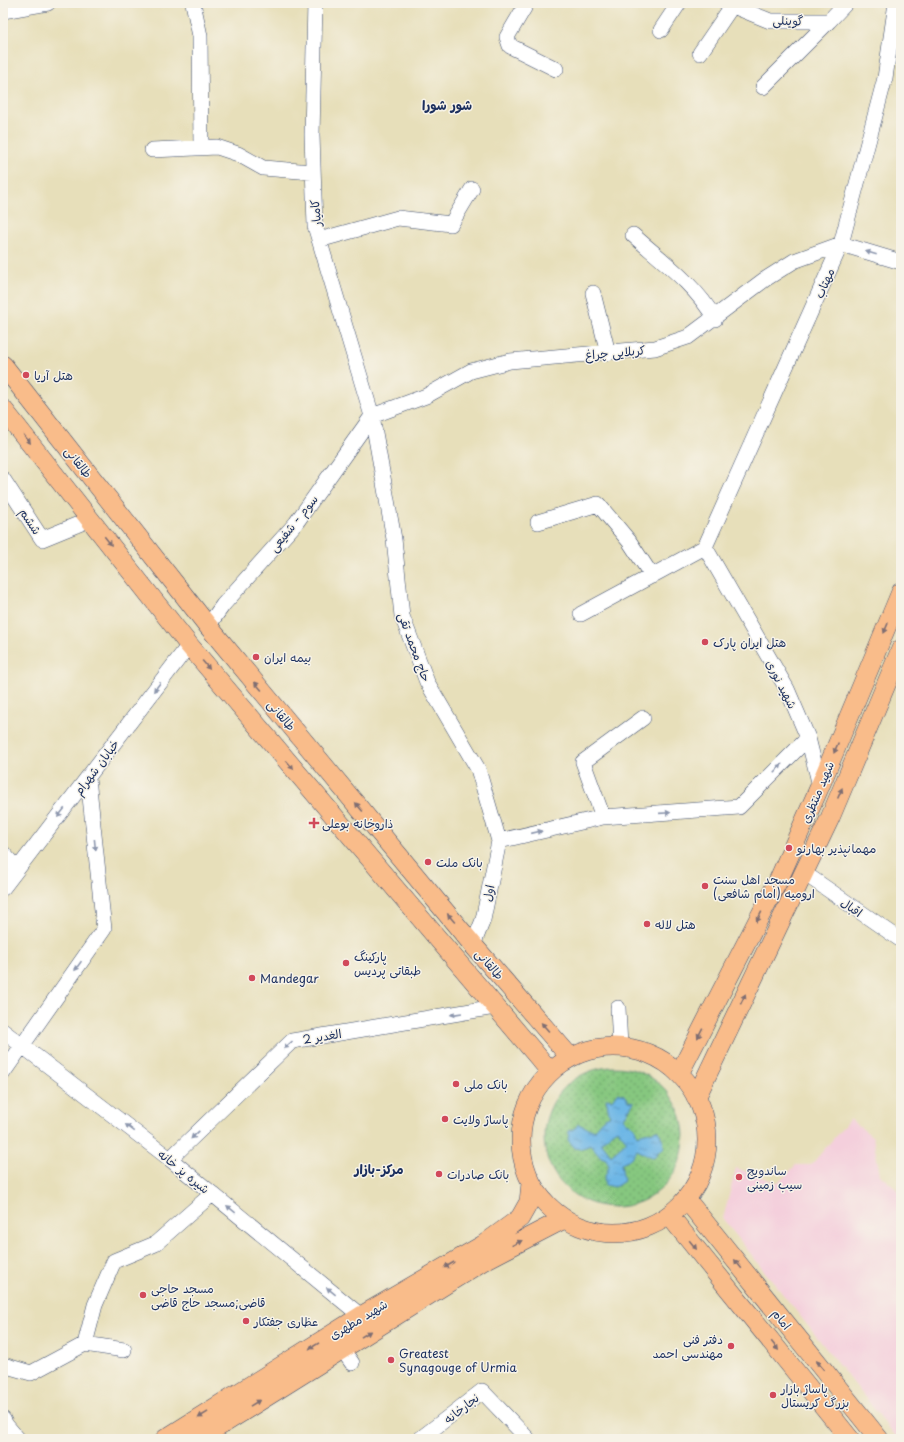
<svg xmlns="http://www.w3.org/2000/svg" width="904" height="1442" font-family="'Playpen Sans','Playpen Sans Arabic',sans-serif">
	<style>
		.built { fill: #f4cfdc }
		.grass { fill: url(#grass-dots); stroke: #507b6e }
		.water { fill: url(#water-ripples); stroke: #4473a2; fill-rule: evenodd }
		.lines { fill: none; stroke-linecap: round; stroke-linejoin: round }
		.minor-casing { stroke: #3a496c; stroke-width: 16 }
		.major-casing { stroke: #3a496c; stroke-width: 20 }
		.minor { stroke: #fff; stroke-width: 15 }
		.major { stroke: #f9bc8a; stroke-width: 19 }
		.oneway { fill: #8d97ae }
		.oneway2 { fill: #7f6e72 }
		.poi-dot { fill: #d1495b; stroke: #f7f3e8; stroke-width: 1.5 }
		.labels { text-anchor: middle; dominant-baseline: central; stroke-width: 3; stroke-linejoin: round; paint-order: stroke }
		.street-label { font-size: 12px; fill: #1b2f5e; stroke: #f7f3e8 }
		.poi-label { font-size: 12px; fill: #1b2f5e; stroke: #f7f3e8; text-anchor: start }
		.neighbourhood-label { font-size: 13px; font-weight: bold; fill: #1b2f5e; stroke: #f7f3e8 }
	</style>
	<defs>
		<pattern id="grass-dots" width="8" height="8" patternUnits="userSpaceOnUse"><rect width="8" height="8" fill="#86c77f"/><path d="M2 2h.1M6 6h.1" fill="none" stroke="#6da26b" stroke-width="1.8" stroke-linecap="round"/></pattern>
		<pattern id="water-ripples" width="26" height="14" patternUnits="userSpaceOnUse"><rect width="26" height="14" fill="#6eb7e6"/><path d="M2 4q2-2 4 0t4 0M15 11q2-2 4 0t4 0" fill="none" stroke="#5a95be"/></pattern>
	</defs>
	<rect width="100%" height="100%" fill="#f7f3e8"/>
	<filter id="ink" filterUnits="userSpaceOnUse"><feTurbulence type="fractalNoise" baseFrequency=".025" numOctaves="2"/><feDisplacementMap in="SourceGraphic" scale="8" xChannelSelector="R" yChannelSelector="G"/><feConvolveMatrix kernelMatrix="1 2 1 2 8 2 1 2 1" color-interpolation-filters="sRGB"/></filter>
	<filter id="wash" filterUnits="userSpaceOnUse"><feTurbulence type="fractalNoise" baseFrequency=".012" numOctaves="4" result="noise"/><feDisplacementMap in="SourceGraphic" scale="16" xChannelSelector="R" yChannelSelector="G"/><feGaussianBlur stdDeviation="0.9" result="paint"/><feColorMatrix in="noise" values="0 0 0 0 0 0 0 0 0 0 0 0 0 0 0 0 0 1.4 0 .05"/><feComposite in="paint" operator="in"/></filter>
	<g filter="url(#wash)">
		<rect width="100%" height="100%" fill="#e7dfba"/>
		<path class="built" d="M850 1119 873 1137 880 1175 901 1193V1439H898L723 1219 736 1168 778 1183 796 1165H811Z"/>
		<path class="grass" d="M544 1137a70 70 0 1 1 140 0a70 70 0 1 1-140 0Z"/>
		<path class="water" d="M617 1093 624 1095 628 1101 634 1102 623 1119 635 1128 637 1135 658 1130 663 1141 664 1148 658 1152 654 1158 637 1150 628 1161 621 1164 624 1181 615 1187 605 1185 604 1179 609 1166 606 1159 601 1157 591 1145 580 1149 575 1148 568 1140 569 1131 575 1129 578 1124 595 1131C598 1123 601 1119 610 1116L606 1099 612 1100ZM617 1129 627 1141 611 1155 601 1142Z"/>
	</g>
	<g filter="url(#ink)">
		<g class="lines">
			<g class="minor-casing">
				<path id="minor" d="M193 3 200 36 201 148
					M315 3 312 135 315 226 372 416 394 539 402 616 427 682 478 769 499 841 483 920 473 945
					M527 3 507 37 510 46 556 69
					M726 3 770 21H829L846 3
					M3 11 48 3
					M661 30 679 3
					M700 53 732 6
					M763 87 829 21
					M152 150 217 147 238 154 263 168 312 172
					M633 235C661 260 696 285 715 319
					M319 240 398 218 451 224 472 189
					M593 293 608 353
					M372 416 426 396 471 371 510 361 655 348 688 337 764 280 794 261 841 244 901 262
					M3 479 42 539 91 519
					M538 522 598 504 629 541 652 576
					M705 547 841 244 885 78 896 3
					M705 547 787 689 808 738 820 786
					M581 614 705 547
					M208 626 223 605 296 523 372 416
					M603 817 583 762 643 718
					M499 841 603 817 739 807 808 738
					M3 853 17 869
					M804 873 901 940
					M3 888 189 645
					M618 1008 620 1046
					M3 1031 170 1159 361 1316
					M3 1073 104 929 88 778
					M170 1159 292 1041 495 1007
					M342 1349 352 1363
					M124 1350 85 1344 95 1305 114 1261 155 1244 212 1194
					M3 1365 31 1373 85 1344
					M3 1419 6 1425 18 1439
					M420 1439 482 1391 528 1439"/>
			</g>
			<g class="major-casing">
				<path id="major" d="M3 365 208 626 473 945 570 1057
					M3 409 189 645 550 1071
					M521 1140a93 93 0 1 1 186 0a93 93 0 1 1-186 0Z
					M679 1074 778 881 820 786 901 592
					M696 1098 830 818 901 649
					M686 1199 879 1439
					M669 1215 850 1439
					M165 1439 361 1316 483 1245 520 1218 529 1202 531 1183
					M199 1439 483 1261 564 1219"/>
			</g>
			<use href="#minor" class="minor"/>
			<use href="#major" class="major"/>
		</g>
		<defs><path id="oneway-solid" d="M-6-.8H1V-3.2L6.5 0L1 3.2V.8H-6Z"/></defs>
		<g class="oneway">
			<use href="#oneway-solid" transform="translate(871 253) rotate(-163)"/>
			<use href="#oneway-solid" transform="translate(157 687) rotate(127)"/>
			<use href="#oneway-solid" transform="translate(778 768) rotate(-45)"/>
			<use href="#oneway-solid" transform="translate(61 813) rotate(128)"/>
			<use href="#oneway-solid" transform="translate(665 813) rotate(-4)"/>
			<use href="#oneway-solid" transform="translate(537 832) rotate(-13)"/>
			<use href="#oneway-solid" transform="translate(95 845) rotate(84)"/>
			<use href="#oneway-solid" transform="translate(78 966) rotate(125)"/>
			<use href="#oneway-solid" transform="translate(456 1014) rotate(171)"/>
			<use href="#oneway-solid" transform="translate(288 1045) rotate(139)"/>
			<use href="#oneway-solid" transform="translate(130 1128) rotate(-143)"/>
			<use href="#oneway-solid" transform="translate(195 1135) rotate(136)"/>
			<use href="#oneway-solid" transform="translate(231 1209) rotate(-141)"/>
			<use href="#oneway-solid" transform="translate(331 1291) rotate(-141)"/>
		</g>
		<g class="oneway2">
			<use href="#oneway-solid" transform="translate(27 439) rotate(51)"/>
			<use href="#oneway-solid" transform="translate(108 541) rotate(52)"/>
			<use href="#oneway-solid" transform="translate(886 628) rotate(113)"/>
			<use href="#oneway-solid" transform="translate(206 665) rotate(50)"/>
			<use href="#oneway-solid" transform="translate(258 686) rotate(-130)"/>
			<use href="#oneway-solid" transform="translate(836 748) rotate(113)"/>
			<use href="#oneway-solid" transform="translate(290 765) rotate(50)"/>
			<use href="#oneway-solid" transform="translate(840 793) rotate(-67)"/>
			<use href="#oneway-solid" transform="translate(359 807) rotate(-130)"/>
			<use href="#oneway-solid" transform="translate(759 917) rotate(117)"/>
			<use href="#oneway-solid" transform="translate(451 918) rotate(-130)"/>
			<use href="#oneway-solid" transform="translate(743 999) rotate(-64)"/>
			<use href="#oneway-solid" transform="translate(545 1027) rotate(-131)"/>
			<use href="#oneway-solid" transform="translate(700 1033) rotate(117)"/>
			<use href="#oneway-solid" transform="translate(517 1243) rotate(-27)"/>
			<use href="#oneway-solid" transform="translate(693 1245) rotate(51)"/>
			<use href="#oneway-solid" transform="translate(738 1264) rotate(-129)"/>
			<use href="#oneway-solid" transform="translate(449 1265) rotate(150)"/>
			<use href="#oneway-solid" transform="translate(366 1334) rotate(-32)"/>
			<use href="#oneway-solid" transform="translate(314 1346) rotate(148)"/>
			<use href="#oneway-solid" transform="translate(775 1346) rotate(51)"/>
			<use href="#oneway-solid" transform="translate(820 1365) rotate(-129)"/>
			<use href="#oneway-solid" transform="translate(255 1403) rotate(-32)"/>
			<use href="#oneway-solid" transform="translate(203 1415) rotate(148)"/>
		</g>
	</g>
	<g class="poi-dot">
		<circle cx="26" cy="375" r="4"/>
		<circle cx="705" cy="642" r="4"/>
		<circle cx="256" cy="657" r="4"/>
		<path d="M312 817h4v4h4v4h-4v4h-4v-4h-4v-4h4z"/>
		<circle cx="789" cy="848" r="4"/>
		<circle cx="428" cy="862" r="4"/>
		<circle cx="705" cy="886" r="4"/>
		<circle cx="647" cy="924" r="4"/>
		<circle cx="346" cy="963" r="4"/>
		<circle cx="252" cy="978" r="4"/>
		<circle cx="456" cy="1084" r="4"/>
		<circle cx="445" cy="1119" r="4"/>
		<circle cx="439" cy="1174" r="4"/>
		<circle cx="739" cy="1177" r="4"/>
		<circle cx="143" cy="1295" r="4"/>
		<circle cx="246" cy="1321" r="4"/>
		<circle cx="731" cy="1346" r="4"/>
		<circle cx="391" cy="1360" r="4"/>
		<circle cx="773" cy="1395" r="4"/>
	</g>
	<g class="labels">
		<g class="street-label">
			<text transform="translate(788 20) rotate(2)">گوینلی</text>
			<text transform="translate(315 213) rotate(-95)">کامیار</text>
			<text transform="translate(824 283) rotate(-66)">مهتاب</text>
			<text transform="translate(615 352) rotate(-5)">کربلایی چراغ</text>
			<text transform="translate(79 462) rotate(52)">طالقانی</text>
			<text transform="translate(31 521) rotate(57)">ششم</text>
			<text transform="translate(293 523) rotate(-51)">سوم - شفیعی</text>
			<text transform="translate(415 647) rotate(70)">حاج محمد تقی</text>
			<text transform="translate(782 684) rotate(63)">شهید نوری</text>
			<text transform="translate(282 715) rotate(50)">طالقانی</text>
			<text transform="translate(96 767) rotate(-53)">خیابان شهرام</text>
			<text transform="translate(817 792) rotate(-67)">شهید منتظری</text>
			<text transform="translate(488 893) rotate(-78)">اول</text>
			<text transform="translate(852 907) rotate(35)">اقبال</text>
			<text transform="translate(490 964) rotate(49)">طالقانی</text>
			<text transform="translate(322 1036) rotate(-9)">2 الغدیر</text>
			<text transform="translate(184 1171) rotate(39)">شیره پز خانه</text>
			<text transform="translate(358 1319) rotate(-31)">شهید مطهری</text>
			<text transform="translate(782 1319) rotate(51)">امام</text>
			<text transform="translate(461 1408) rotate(-38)">نجارخانه</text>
		</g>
		<g class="poi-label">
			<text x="34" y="375">هتل آریا</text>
			<text x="713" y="642">هتل ایران پارک</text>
			<text x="264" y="657">بیمه ایران</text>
			<text x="322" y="823">ذاروخانه بوعلی</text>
			<text x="797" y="848">مهمانپذیر بهارنو</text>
			<text x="436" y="862">بانک ملت</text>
			<text x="713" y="879">مسجد اهل سنت<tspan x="713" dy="14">ارومیه (امام شافعی)</tspan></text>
			<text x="655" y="924">هتل لاله</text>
			<text x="354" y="956">پارکینگ<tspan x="354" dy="14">طبقاتی پردیس</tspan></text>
			<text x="260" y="978">Mandegar</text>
			<text x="464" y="1084">بانک ملی</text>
			<text x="453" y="1119">پاساژ ولایت</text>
			<text x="747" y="1170">ساندویچ<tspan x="747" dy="14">سیب زمینی</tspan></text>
			<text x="447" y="1174">بانک صادرات</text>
			<text x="151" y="1288">مسجد حاجی<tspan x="151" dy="14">قاضی;مسجد حاج قاضی</tspan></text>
			<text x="254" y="1321">عظاری جفتکار</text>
			<text x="723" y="1339" text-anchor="end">دفتر فنی<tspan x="723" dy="14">مهندسی احمد</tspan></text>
			<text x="399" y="1353">Greatest<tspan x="399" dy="14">Synagouge of Urmia</tspan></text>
			<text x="781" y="1388">پاساژ بازار<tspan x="781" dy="14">بزرگ کریستال</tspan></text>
		</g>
		<g class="neighbourhood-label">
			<text x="447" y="104">شور شورا</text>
			<text x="379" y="1168">مرکز-بازار</text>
		</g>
	</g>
	<rect width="904" height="1442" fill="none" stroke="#f7f3e8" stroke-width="16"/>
</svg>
